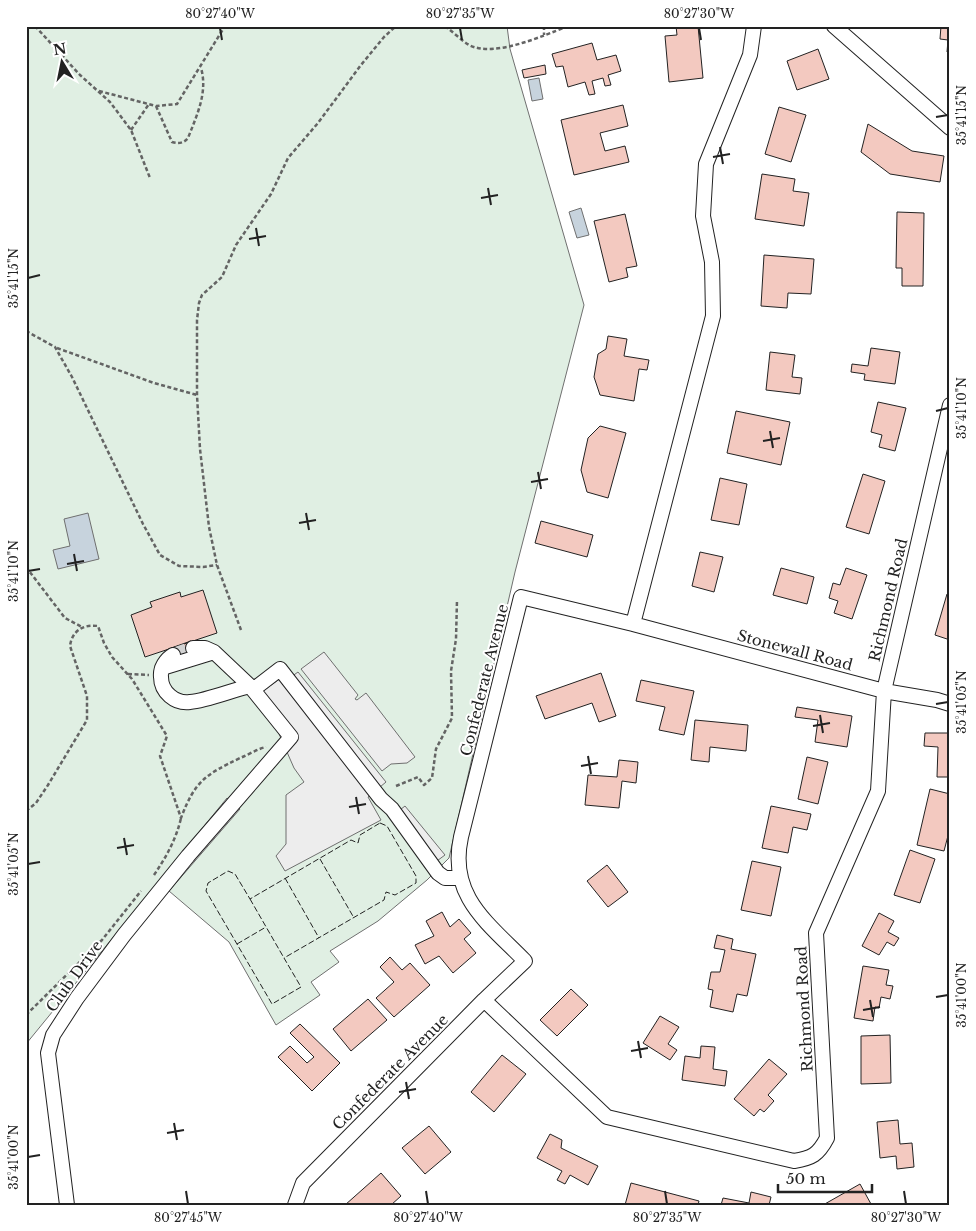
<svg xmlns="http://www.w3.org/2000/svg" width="976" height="1231" font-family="'Libre Baskerville',serif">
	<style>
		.green { fill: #e0efe3; stroke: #6f6f6f }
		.parking { fill: #ededed; stroke: #6f6f6f }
		.water { fill: #c7d3dd; stroke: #6f6f6f }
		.building { fill: #f3c9c0; stroke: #222 }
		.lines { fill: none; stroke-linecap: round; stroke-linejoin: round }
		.minor-tunnel { stroke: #d3d3d3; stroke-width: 14; stroke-dasharray: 14 7; stroke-linecap: butt }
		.minor-casing { stroke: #222; stroke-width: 16 }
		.path { stroke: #646464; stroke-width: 2.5; stroke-dasharray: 4 2.5; stroke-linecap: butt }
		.minor { stroke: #fff; stroke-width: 14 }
		.fence { stroke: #222; stroke-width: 1; stroke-dasharray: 6 2.5; stroke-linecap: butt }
		.ticks { fill: none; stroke: #222; stroke-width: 2 }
		.labels { text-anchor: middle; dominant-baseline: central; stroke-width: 4; stroke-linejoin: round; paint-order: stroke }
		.street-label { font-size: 15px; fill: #222; stroke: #fff }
		.neatline { fill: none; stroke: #222; stroke-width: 2 }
		.ticks-label { font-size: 12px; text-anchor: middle; fill: #222 }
	</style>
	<rect width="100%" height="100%" fill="#fff"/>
	<path class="green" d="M26 26H507L510 49 584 305 515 572 449 858 427 880 378 921 330 951 339 962 311 982 320 995 276 1025 229 942 169 891 240 809 227 798 26 1044Z"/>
	<path class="parking" d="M324 652 358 695 355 699 357 700 366 693 415 757 407 763 391 764 382 771 301 669Z
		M298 672 386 782 368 797 381 820 285 871 276 856 286 844V795L304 782 294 768 276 727 253 698 288 673 291 677Z
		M405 806 445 855 426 869 391 817Z"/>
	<path class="water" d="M539 78 543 99 532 101 528 80Z
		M581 208 589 235 577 238 569 212Z
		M88 513 99 559 58 569 53 550 70 546 64 519Z"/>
	<path class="building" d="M676 26H698L703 78 669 82 665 36 677 35Z
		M941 26H950V52H947L948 40 940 39Z
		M592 43 597 60 616 55 621 71 608 75 611 85 605 86 603 78 592 81 595 94 589 95 585 82 568 87 563 66 556 67 552 54Z
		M818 49 829 79 797 90 787 61Z
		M545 65 546 74 524 78 522 70Z
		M623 105 628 126 600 133 605 151 625 146 629 162 574 175 561 120Z
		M779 107 806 115 791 162 765 154Z
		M868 124 912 151 944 156 940 182 890 174 861 152Z
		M762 174 795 179 793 191 809 193 804 226 755 219Z
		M897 212 924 213 923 286H902V268H896Z
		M625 214 637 266 626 268 628 277 609 282 594 221Z
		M764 255 814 259 811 294 788 293 787 308 761 306Z
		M608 336 627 339 624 356 649 360 647 370 639 369 634 401 600 395 594 377 598 354 606 349Z
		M871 348 900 352 895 384 864 380 865 374 851 372 852 364 868 366Z
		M770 352 795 355 792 377 802 378 800 394 766 390Z
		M878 402 906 408 895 451 879 447 882 435 871 432Z
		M736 411 790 422 781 465 727 453Z
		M600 426 626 433 608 498 587 492 581 470 588 438Z
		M863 474 885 481 869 534 846 527Z
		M720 478 747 484 739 525 711 520Z
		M541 521 593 535 587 557 535 543Z
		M700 552 723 557 714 592 692 586Z
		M781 568 814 577 807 604 773 595Z
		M846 568 867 575 852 619 834 613 838 601 829 598 833 583 840 585Z
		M203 590 217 633 145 657 131 615 152 607 150 602 180 592 181 597Z
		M947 594 950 595V640L935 635Z
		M191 641 195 654 175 660 171 648Z
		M601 673 616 716 599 722 592 703 545 719 536 696Z
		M641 680 694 691 684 735 659 730 665 707 636 701Z
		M797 707 852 716 847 747 815 742 818 720 795 717Z
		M695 720 748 725 746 751 710 747 709 762 691 760Z
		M925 733H950V777H937L938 747 924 746Z
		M807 757 828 762 818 804 798 799Z
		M619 760 638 762 636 783 622 781 619 808 585 805 588 775 617 777Z
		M930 789 950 794V828L944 851 917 845Z
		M771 806 811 814 807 830 793 827 788 853 762 848Z
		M910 850 935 859 920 903 894 895Z
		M752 861 781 867 771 916 741 910Z
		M607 865 628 892 608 907 587 881Z
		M442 912 450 927 459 919 471 933 464 939 476 953 453 973 439 956 425 964 415 945 434 936 426 921Z
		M879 913 894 921 888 932 899 938 894 946 887 942 879 955 862 946Z
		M717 935 733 939 731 949 756 954 747 996 737 994 733 1012 710 1007 713 990 708 989 711 972H720L725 950 714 948Z
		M390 957 402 970 410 963 430 985 394 1017 376 998 394 982 380 967Z
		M863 966 889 970 886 985 893 986 890 999 881 997 879 1008 875 1007 873 1021 854 1018Z
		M571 989 588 1005 557 1036 540 1020Z
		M368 999 387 1020 351 1051 333 1029Z
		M660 1016 679 1027 668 1044 677 1050 670 1060 643 1043Z
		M300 1024 340 1063 312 1091 278 1057 290 1046 307 1063 314 1057 290 1033Z
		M890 1035 891 1083 861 1084V1036Z
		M701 1046 715 1047 713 1069 727 1071 725 1086 682 1080 685 1056 700 1058Z
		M502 1055 526 1074 494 1112 471 1092Z
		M769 1059 787 1074 768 1095 774 1101 764 1112 760 1109 754 1116 734 1099Z
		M898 1120 900 1144 912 1143 914 1167 897 1169 896 1156 880 1158 877 1122Z
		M429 1126 451 1152 425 1174 402 1148Z
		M550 1134 562 1140 561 1148 598 1166 588 1185 570 1175 565 1184 557 1180 562 1171 537 1158Z
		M381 1173 401 1196 391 1205H345Z
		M631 1183 699 1201 698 1205H625Z
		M860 1184 871 1204 870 1205H823Z
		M751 1192 771 1197 769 1205H721L723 1198 749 1203Z"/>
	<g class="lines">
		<path class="minor-tunnel" d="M173 655 193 648"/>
		<g class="minor-casing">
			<path id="minor" d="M834 26 950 128
				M633 624 713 316 712 262 703 216 706 164 750 55 754 26
				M173 655C166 659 160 668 161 677 161 692 175 704 190 702 206 701 233 690 250 686L214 652 205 648H193
				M162 668 214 652
				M254 689 280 669 381 799 392 809 438 873 445 878H460
				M484 1000 607 1117 794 1161C812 1158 818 1155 827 1138L816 933 878 791 884 691 950 405
				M67 1205 48 1053 53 1035 77 998 124 935 188 856 291 737 250 686
				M295 1205 303 1183 484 1000 525 961C488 923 448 896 461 837L521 597 633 624 884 691 937 700 950 704"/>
		</g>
		<path class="path" d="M35 26 80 75 110 102 131 130 150 178
			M445 26C453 32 461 40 469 45 494 58 542 36 566 27
			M544 26V35
			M99 91 156 106 177 104 225 26
			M156 106 172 142C179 144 184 143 188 138 197 115 208 92 201 68
			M131 130 149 104
			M26 331 55 347 72 377 143 524 160 555 179 566 203 567 217 565
			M57 348 154 383 197 395
			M26 567 65 618 82 627
			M241 630 217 565 209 527 200 449 197 395V320L199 303 202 295 222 277 236 245 271 194 288 158 318 123 361 65 384 37 396 26
			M128 674 149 675
			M396 786 418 777 424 785 432 778 436 749 452 718 451 671 456 639 457 600
			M26 811 36 803 48 785 87 720V696L70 646C72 631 83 624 98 626L104 643 112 657 132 679 167 736 160 756 181 818C195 781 205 775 240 758 248 755 257 749 266 747
			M154 875C166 857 176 840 181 818
			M26 1015 102 940 141 891"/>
		<use href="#minor" class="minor"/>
		<path class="fence" d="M380 823 387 826 416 876V883L395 895 386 892 384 900 284 958 301 987 272 1004 206 891 208 883 228 871 235 874 250 899 351 840 358 843 360 835Z
			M320 859 354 918
			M285 878 319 938
			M250 899 284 958
			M237 944 266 927"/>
	</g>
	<path class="ticks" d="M220 28 222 40M460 28 462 40M699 28 701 40M936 117 948 115M720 147 723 164M713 157 730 154M488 188 491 205M481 198 498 195M256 228 259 246M249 239 266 236M28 278 40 275M936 411 948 408M770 431 773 448M763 441 780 438M538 472 541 489M531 482 548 479M306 513 309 530M299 523 316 520M74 554 77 571M67 564 84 561M28 571 40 569M936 704 948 702M820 715 823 733M813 726 830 723M588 756 591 774M581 766 598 763M356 797 359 814M349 807 366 804M124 838 127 855M117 848 134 845M28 864 40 862M936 997 948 995M870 1000 873 1017M863 1010 880 1007M638 1041 641 1058M631 1051 648 1048M406 1082 409 1099M399 1092 416 1089M174 1123 177 1140M167 1133 184 1130M28 1157 40 1155M186 1191 188 1204M426 1191 428 1204M665 1191 667 1204M904 1191 906 1204"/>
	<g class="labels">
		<g class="street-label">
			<text transform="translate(888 600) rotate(-77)">Richmond Road</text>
			<text transform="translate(795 650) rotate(15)">Stonewall Road</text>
			<text transform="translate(484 680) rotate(-76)">Confederate Avenue</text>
			<text transform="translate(74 976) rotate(-54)">Club Drive</text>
			<text transform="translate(804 1009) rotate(-93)">Richmond Road</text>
			<text transform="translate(390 1072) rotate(-45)">Confederate Avenue</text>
		</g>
	</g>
	<rect width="976" height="1231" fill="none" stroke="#ffffff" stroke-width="55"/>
	<g transform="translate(62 62) rotate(350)" stroke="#ffffff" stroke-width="4" paint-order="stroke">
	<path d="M0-4L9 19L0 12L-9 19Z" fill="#222222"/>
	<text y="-8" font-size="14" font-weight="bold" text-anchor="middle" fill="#222222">N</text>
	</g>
	<path d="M778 1184v8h94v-8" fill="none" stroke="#222222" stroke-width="2.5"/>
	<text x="786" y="1184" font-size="15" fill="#222222" stroke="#ffffff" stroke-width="4" paint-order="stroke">50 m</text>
	<rect x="28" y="28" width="920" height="1176" class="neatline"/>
	<g class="ticks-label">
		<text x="220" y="18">80°27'40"W</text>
		<text x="460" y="18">80°27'35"W</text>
		<text x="699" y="18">80°27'30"W</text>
		<text transform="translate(962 115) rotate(-90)" y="4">35°41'15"N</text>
		<text transform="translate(14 278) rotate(-90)" y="4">35°41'15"N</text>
		<text transform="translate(962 408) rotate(-90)" y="4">35°41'10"N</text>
		<text transform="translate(14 571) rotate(-90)" y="4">35°41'10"N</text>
		<text transform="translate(962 702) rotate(-90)" y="4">35°41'05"N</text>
		<text transform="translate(14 864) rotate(-90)" y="4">35°41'05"N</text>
		<text transform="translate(962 995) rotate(-90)" y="4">35°41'00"N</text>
		<text transform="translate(14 1157) rotate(-90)" y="4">35°41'00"N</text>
		<text x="188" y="1222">80°27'45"W</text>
		<text x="428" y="1222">80°27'40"W</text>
		<text x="667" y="1222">80°27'35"W</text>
		<text x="906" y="1222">80°27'30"W</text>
	</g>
</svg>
